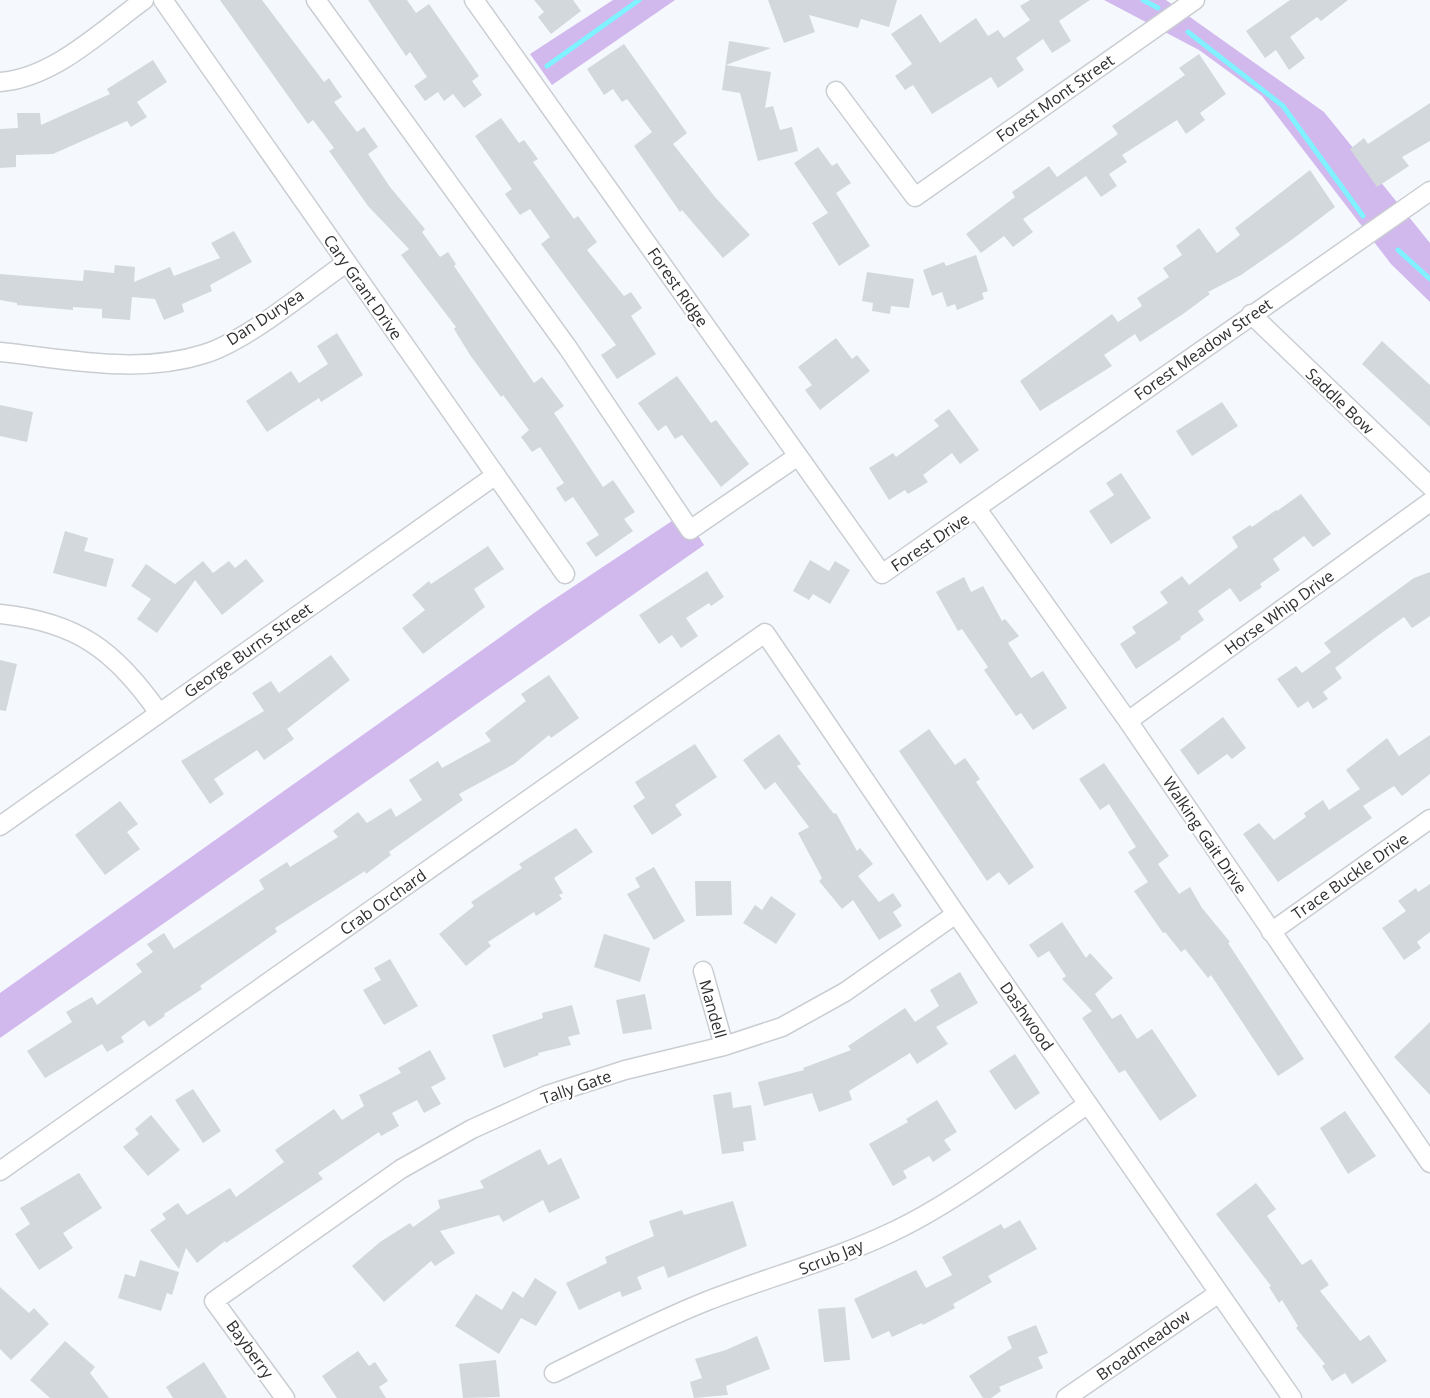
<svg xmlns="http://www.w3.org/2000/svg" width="1430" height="1398" font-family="'Open Sans',sans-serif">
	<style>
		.green { fill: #d1b8ed }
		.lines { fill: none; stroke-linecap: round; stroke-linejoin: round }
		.stream { stroke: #80f1fe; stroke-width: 5 }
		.building { fill: #d2d8db }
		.minor-casing { stroke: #cacdd2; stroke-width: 21 }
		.minor { stroke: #fff; stroke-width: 18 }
		.labels { text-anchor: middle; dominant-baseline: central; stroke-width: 4.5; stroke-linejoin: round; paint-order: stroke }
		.street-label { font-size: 16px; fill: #2e2f31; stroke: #fff }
	</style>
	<rect width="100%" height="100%" fill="#f5f9fe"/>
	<path class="green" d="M613 0H675L552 85 530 54Z
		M1104 0H1166L1324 112 1430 243V302L1391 264 1262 96 1199 50Z
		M684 513 704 545 0 1038V993L544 606Z"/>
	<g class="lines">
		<path class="stream" d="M1143 0 1158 8
			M1188 32 1283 106 1363 216
			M547 66 639 0
			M1398 250 1430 279"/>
	</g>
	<path class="building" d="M220 0H262L324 82 329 78 342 97 334 102 357 132 364 127 378 147 368 154 390 187 425 229 422 232 440 257 448 252 456 264 454 266 534 383 542 377 564 406 554 413 603 487 613 480 635 512 624 519 633 531 596 557 586 543 599 535 573 497 565 502 556 488 564 483 540 447 532 452 521 437 529 430 503 395 501 397 470 355 454 329 456 327 401 255 409 249 368 206 329 151 334 148 313 120 308 124Z
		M368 0H407L416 13 429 4 479 76 472 81 482 95 464 108 453 94 444 101 438 92 425 101 414 86 427 77 410 52 406 56Z
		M534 0H573L581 11 551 34 538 17 544 12Z
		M768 0H897L889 27 861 19 858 28 809 15 815 32 784 43Z
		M1030 0H1090L1059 21 1071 41 1052 53 1043 39 1016 58 1024 70 998 88 991 77 932 114 913 85 905 90 895 76 912 64 891 34 921 14 940 43 976 18 988 36 998 30 1004 38 1030 20 1020 6Z
		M1290 0H1348L1321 21 1317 17 1290 37 1305 58 1289 70 1276 50 1265 58 1246 31Z
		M729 41 771 48 726 65 771 72 765 108 773 106 780 130 792 127 798 151 758 161 740 93 722 90Z
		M624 44 687 133 673 144 715 197 750 235 723 258 682 210 680 212 634 146 652 132 627 99 622 102 613 89 604 95 587 69Z
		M1199 54 1226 94 1200 113 1205 120 1186 134 1177 120 1122 155 1127 162 1109 174 1117 186 1101 197 1086 176 1023 219 1033 232 1013 247 1004 236 981 253 966 234 1015 197 1012 192 1049 166 1057 177 1118 134 1112 126 1185 75 1179 68Z
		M153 60 167 82 137 102 147 117 131 127 127 121 53 154 16 155V167L0 168V129L18 128 17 113H40L41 125 110 94 107 89Z
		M1430 103V141L1402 157 1409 166 1377 187 1350 149 1364 138 1368 144Z
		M501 118 519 143 524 140 538 159 533 162 574 219 578 216 597 242 587 250 624 296 631 292 642 308 631 316 656 354 617 379 601 355 616 345 541 244 550 237 530 209 520 215 505 194 512 189 475 136Z
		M818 147 832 166 837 163 851 183 836 193 870 246 839 266 812 223 828 213 794 163Z
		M1310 170 1335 207 1290 241 1241 275 1208 292 1210 294 1183 314 1140 342 1135 334 1104 355 1112 366 1040 411 1020 381 1112 314 1118 322 1142 306 1137 298 1169 277 1163 268 1182 255 1176 246 1199 228 1217 253 1240 235 1235 228Z
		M234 231 252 262 210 285 212 291 182 304 184 312 164 320 155 299 132 297 130 320 102 318V309L73 307V310L17 305V303L0 300V274L83 281 84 270 114 273 115 265 135 267 134 282 170 267 174 276 220 258 211 243Z
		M976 255 988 291 982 293 984 299 957 310 955 304 947 307 942 292 932 296 923 270 944 262 946 266Z
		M867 272 914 279 909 308 891 306 890 314 872 311 873 303 862 301Z
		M337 333 363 375 321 402 319 398 267 432 246 401 291 371 299 383 328 364 317 346Z
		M836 338 852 359 857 355 870 371 820 410 805 390 812 385 798 367Z
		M1382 341 1430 385V427L1362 364Z
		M677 376 711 423 716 420 749 464 721 487 682 435 675 439 666 425 658 431 638 403Z
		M1222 402 1238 426 1192 456 1176 431Z
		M0 405 33 412 27 442 0 436Z
		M949 409 979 450 960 464 952 453 923 475 928 482 908 494 905 490 889 500 869 468 893 453 896 457 939 426 934 420Z
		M1121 473 1151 518 1111 544 1089 511 1114 495 1106 483Z
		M1301 494 1331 534 1313 547 1304 536 1273 559 1280 570 1260 584 1262 587 1240 602 1230 588 1198 611 1204 620 1180 637 1181 639 1136 669 1120 644 1136 633 1132 627 1168 603 1160 592 1182 576 1189 585 1238 547 1232 537 1250 525 1252 527 1276 510 1277 511Z
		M65 531 88 538 84 551 114 559 106 587 53 573Z
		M488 546 504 569 474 589 485 607 423 654 402 628 425 610 412 595 429 581 431 584Z
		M246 559 264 581 222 615 195 580 157 633 137 619 151 599 131 586 146 564 175 584 203 561 213 573 229 561 235 568Z
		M810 560 829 571 835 561 850 570 830 604 813 594 809 600 793 591Z
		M707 571 724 597 711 606 709 603 686 618 698 636 681 648 672 635 659 644 639 615Z
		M1430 572V616L1412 628 1404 617 1380 634 1335 668 1342 678 1323 692 1328 699 1313 709 1308 701 1298 708 1277 679 1296 666 1302 673 1331 652 1324 643 1414 578Z
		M964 577 971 592 983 586 1002 621 1005 619 1019 636 1008 643 1031 678 1043 671 1067 708 1033 730 1021 713 1016 716 984 670 988 667 962 629 958 631 936 592Z
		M331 655 350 680 287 729 294 739 264 760 257 750 214 779 224 794 210 804 181 761 264 711 252 693 271 681 279 693Z
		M0 660 17 664 6 711 0 710Z
		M549 675 579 718 551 738 549 735 514 764 459 794 463 800 389 852 391 855 366 874 365 871 275 928 277 932 200 986 202 989 164 1014 165 1016 149 1027 144 1020 121 1037 124 1042 107 1052 102 1044 45 1078 27 1051 72 1022 66 1012 92 997 97 1005 142 972 136 964 153 952 147 944 164 933 174 949 264 889 259 880 287 862 290 867 338 837 333 831 358 812 367 823 391 808 396 817 422 800 409 780 438 761 442 768 491 741 485 733 526 701 521 694Z
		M1223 717 1246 748 1232 759 1227 754 1198 775 1180 750Z
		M929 729 955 765 965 758 980 779 976 782 1034 867 1009 885 999 872 987 881 899 751Z
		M779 734 801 764 797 766 834 814 836 813 857 851 860 848 873 864 858 876 879 902 893 893 902 906 893 912 902 926 879 940 853 900 842 909 819 881 822 878 798 833 809 827 775 782 765 790 743 760Z
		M1430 735V774L1402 796 1394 786 1363 806 1372 818 1278 882 1243 834 1259 823 1274 840 1306 817 1304 813 1323 800 1329 810 1360 789 1346 770 1387 738 1399 756Z
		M695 744 717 777 675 805 682 815 652 835 633 806 645 798 635 782Z
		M1104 763 1169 856 1158 864 1179 894 1190 887 1202 908 1230 942 1228 943 1304 1059 1278 1076 1211 975 1208 978 1185 949 1181 952 1165 932 1163 933 1134 891 1148 882 1128 852 1136 847 1109 804 1100 810 1079 779Z
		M120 801 138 824 127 832 140 849 105 875 75 835Z
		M576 828 593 852 554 878 563 893 559 895 562 899 536 916 534 912 488 942 491 946 466 966 439 934 474 906 471 902 522 868 519 864Z
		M654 867 685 921 654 940 627 894 640 887 635 878Z
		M695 881H731L732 915 696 916Z
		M1430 884V932L1417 942 1421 948 1404 960 1382 928 1406 911 1398 901 1416 888 1418 892Z
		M771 896 796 914 776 944 743 923 755 905 762 910Z
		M1062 922 1086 958 1090 953 1113 978 1095 994 1112 1019 1121 1014 1137 1039 1152 1029 1197 1096 1160 1121 1125 1070 1119 1073 1102 1048 1082 1018 1092 1011 1062 979 1066 976 1049 951 1038 958 1029 945Z
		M604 934 650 948 640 982 594 967Z
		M390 959 418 1006 384 1025 363 990 381 980 374 968Z
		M960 972 978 1003 936 1027 948 1044 917 1064 910 1053 849 1091 852 1100 819 1112 812 1093 764 1106 758 1082 804 1070 803 1068 851 1050 848 1046 905 1008 915 1022 939 1006 930 990Z
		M645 994 652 1029 623 1034 616 1000Z
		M572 1005 580 1034 568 1037 571 1045 538 1053 539 1055 504 1068 492 1035 543 1018 542 1013Z
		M1430 1022V1095L1394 1057Z
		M430 1050 446 1079 431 1087 441 1104 424 1113 417 1100 392 1113 399 1126 381 1136 379 1132 318 1173 323 1179 226 1243 225 1241 197 1263 186 1248 179 1269 150 1230 166 1219 162 1214 178 1203 187 1215 230 1188 236 1197 284 1162 275 1150 334 1109 342 1120 364 1106 359 1095 401 1073 398 1068Z
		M1015 1054 1040 1093 1015 1110 989 1071Z
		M193 1089 221 1131 203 1143 175 1100Z
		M731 1092 733 1108 751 1105 756 1140 743 1142 744 1151 722 1154 713 1095Z
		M937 1100 957 1132 944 1140 951 1150 933 1162 929 1156 903 1171 907 1178 893 1186 869 1144 908 1122 906 1119Z
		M1345 1111 1376 1156 1348 1174 1320 1128Z
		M151 1115 180 1150 148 1176 123 1147 139 1134 135 1129Z
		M540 1149 548 1165 561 1158 580 1198 549 1213 543 1200 503 1222 499 1215 440 1231 455 1253 435 1266 431 1261 384 1302 352 1266 380 1242 410 1223 413 1227 440 1208 438 1200 484 1188 480 1181Z
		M79 1173 102 1208 63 1233 73 1248 39 1270 15 1234 30 1224 20 1208Z
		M1256 1183 1276 1209 1267 1216 1302 1265 1311 1259 1329 1285 1320 1291 1360 1341 1369 1335 1387 1361 1352 1384 1345 1373 1332 1381 1322 1366 1325 1364 1296 1328 1298 1326 1282 1300 1279 1303 1269 1287 1271 1286 1216 1214Z
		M733 1201 747 1246 668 1278 664 1266 637 1277 642 1289 622 1297 620 1291 579 1310 566 1283 607 1263 605 1257 654 1236 649 1221 682 1210 684 1215Z
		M1020 1220 1037 1249 988 1276 992 1282 953 1304 955 1308 923 1325 922 1323 892 1337 889 1331 872 1339 854 1299 916 1270 926 1288 952 1275 942 1257 1001 1224 1004 1229Z
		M140 1260 179 1272 172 1295 167 1293 161 1311 118 1298 125 1274 135 1277Z
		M535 1278 557 1292 536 1326 521 1318 499 1354 455 1326 476 1294 502 1310 513 1291 523 1298Z
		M0 1287 29 1313 34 1308 49 1324 11 1360 0 1349Z
		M845 1307 850 1360 824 1362 818 1309Z
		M1036 1325 1048 1353 1038 1357 1043 1368 999 1387 1001 1391 991 1398H983L969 1376 1012 1348 1007 1337Z
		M757 1336 770 1369 726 1386 728 1395 694 1398 690 1382 702 1378 695 1359 726 1350Z
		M65 1341 95 1367 90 1373 109 1398H50L30 1380Z
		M358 1351 369 1366 375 1362 388 1381 379 1387 386 1398H337L322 1376Z
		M496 1360 500 1397 463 1398 459 1364Z
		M204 1362 227 1398H173L166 1387Z"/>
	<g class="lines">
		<g class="minor-casing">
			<path id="minor" d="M163 0 565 574
				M316 0 568 348 690 530 798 456
				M474 0 882 574 1430 191
				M0 82C54 78 101 31 144 0
				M836 91 915 197 1195 0
				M1251 314 1430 486
				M0 352C68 359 138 375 204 354 247 341 307 290 346 263
				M977 509 1128 721 1430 1163
				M0 614C77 622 115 650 159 713
				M1128 721 1430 502
				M0 826 496 475
				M1271 932 1430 819
				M703 971 724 1046
				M0 1171 765 633 956 914 1292 1398
				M554 1373C605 1348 654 1322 707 1301 768 1277 831 1261 890 1233 957 1202 1027 1146 1088 1104
				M285 1398 214 1301 401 1169 472 1129 547 1095 625 1070 724 1046 782 1027 845 992 956 914
				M1066 1398 1219 1293"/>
		</g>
		<use href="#minor" class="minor"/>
	</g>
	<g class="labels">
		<g class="street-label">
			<text transform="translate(1055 98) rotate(-35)">Forest Mont Street</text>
			<text transform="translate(363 287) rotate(55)">Cary Grant Drive</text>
			<text transform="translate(678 287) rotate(55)">Forest Ridge</text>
			<text transform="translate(265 317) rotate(-33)">Dan Duryea</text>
			<text transform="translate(1203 349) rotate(-35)">Forest Meadow Street</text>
			<text transform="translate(1340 401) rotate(44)">Saddle Bow</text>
			<text transform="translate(930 542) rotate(-34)">Forest Drive</text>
			<text transform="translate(1279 612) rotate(-36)">Horse Whip Drive</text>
			<text transform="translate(248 650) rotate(-35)">George Burns Street</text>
			<text transform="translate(1205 835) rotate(56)">Walking Gait Drive</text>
			<text transform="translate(1350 876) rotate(-35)">Trace Buckle Drive</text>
			<text transform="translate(383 902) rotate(-35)">Crab Orchard</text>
			<text transform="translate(713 1009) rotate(74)">Mandell</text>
			<text transform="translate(1027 1016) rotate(55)">Dashwood</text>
			<text transform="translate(576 1087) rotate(-19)">Tally Gate</text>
			<text transform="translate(831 1257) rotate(-22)">Scrub Jay</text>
			<text transform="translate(1143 1345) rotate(-35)">Broadmeadow</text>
			<text transform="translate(250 1349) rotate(54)">Bayberry</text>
		</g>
	</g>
</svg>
